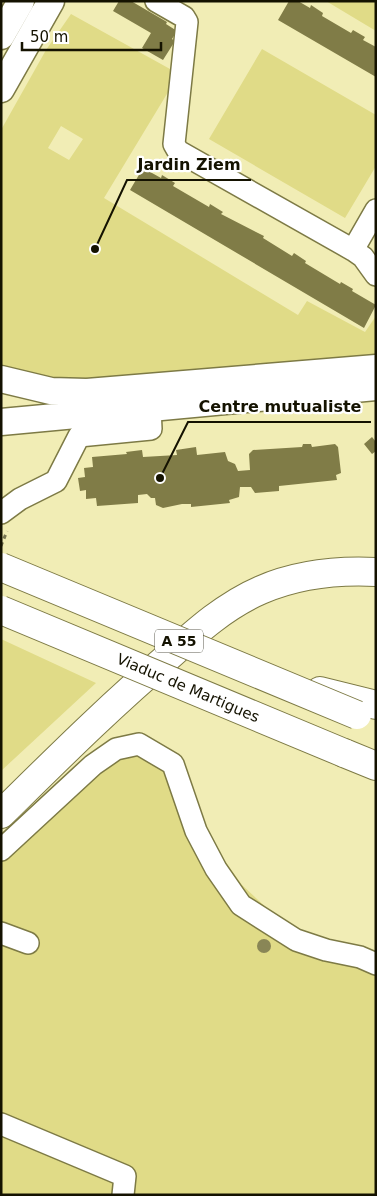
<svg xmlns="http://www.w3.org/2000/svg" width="377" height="1196" font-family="'DejaVu Sans',sans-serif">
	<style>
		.green { fill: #e0db87; fill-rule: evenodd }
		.building { fill: #807c47 }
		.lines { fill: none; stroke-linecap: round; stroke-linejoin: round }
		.minor-casing { stroke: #7d7a45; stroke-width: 24 }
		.major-casing { stroke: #7d7a45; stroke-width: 29 }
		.highway-casing { stroke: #7d7a45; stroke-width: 30 }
		.path { stroke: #787652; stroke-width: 3; stroke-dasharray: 4 4; stroke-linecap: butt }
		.minor { stroke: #fff; stroke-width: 21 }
		.major { stroke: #fff; stroke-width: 26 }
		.highway { stroke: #fff; stroke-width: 28 }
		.highway-bridge-casing { stroke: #7d7a45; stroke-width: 30; stroke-linecap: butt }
		.highway-bridge { stroke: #fff; stroke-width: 28 }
		.tree { fill: #898656 }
		.labels { text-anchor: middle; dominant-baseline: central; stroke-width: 4.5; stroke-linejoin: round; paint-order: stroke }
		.shield { fill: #fff; stroke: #5a594c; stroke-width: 1 }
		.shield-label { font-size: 14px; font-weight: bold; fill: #141200 }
		.street-label { font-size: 15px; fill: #141200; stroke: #fff }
		.leader { fill: none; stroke: #141200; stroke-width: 2 }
		.callout-dot { fill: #141200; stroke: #fff; stroke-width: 2 }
		.callout-label { font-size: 16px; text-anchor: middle; font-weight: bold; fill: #141200; stroke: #fff; stroke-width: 4.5; stroke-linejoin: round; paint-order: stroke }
	</style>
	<rect width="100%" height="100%" fill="#f1edb5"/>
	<path class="green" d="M326 1H376V31Z
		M71 14 179 74 104 198 298 315 307 301 365 332 376 316V356L58 385 1 365V130L46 50ZM61 126 83 139 69 160 48 148Z
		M262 49 376 115V166L345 218 209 139Z
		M1 639 96 683 1 771Z
		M116 744 181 767 213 844 242 885 287 927 376 954V1195H1V844Z"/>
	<path class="building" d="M119 1H131L167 22 166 24 177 31 172 39 175 41 163 60 142 48 151 33 113 11Z
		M289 1H298L310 8 311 5 323 13 322 16 351 33 353 30 365 37 363 40 376 47V77L278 20Z
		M143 168 161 178 162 175 175 183 173 186 209 207 210 204 223 212 221 214 264 236 263 238 292 256 294 253 306 261 305 263 340 284 341 282 353 289 352 291 376 305 364 328 130 190Z
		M372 437 376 442V451L372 454 364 444Z
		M303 444H311L312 447 335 444 338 447 341 473 336 475 337 480 279 486V491L255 493 251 487H240L239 497 229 500 230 503 191 507V504H182L163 508 156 505 155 498H151L147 494 138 495V503L97 506 96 498 86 499V490L80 491 78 478 85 477 84 468 93 467 92 457 127 454 126 452 142 450 143 457 177 455 176 450 196 447 197 455 225 452 228 461 235 464 238 471 250 470 249 454 253 450 302 447Z"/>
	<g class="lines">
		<g class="minor-casing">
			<path id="minor" d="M156 1 184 17 187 22 174 144 178 151 353 250 363 257 376 275
				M353 250 376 210
				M1 513 20 499 56 481 79 436 151 429 150 408
				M1 850 93 765 116 749 139 744 173 764 196 831 216 869 241 905 296 940 326 950 360 957 376 964
				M1 933 28 943
				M1 1124 125 1176 123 1195"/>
		</g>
		<g class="major-casing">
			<path id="major" d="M1 36 21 1
				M1 89 51 1
				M1 379 51 391 87 392 376 368
				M1 422 376 387"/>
		</g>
		<g class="highway-casing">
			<path id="highway" d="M320 691 376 705
				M344 753 376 766
				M1 814C56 760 110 706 169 656 197 631 226 605 261 590 298 574 336 570 376 572"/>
		</g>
		<path class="path" d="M1 546 7 531"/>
		<use href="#minor" class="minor"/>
		<use href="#major" class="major"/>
		<use href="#highway" class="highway"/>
		<g class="highway-bridge-casing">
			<path id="highway-bridge" d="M1 567 357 715
				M1 610 344 753"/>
		</g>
		<use href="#highway-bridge" class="highway-bridge"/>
	</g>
	<circle class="tree" cx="264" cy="946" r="7"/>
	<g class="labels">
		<rect class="shield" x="155" y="629.5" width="48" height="23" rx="4"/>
		<g class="shield-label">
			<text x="179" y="641">A 55</text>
		</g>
		<g class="street-label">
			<text transform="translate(188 688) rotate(23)">Viaduc de Martigues</text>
		</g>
	</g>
	<path class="leader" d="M95 249L127 180H251M160 478L188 422H371"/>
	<g class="callout-dot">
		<circle cx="95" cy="249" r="5"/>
		<circle cx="160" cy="478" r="5"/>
	</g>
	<g class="callout-label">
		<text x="189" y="170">Jardin Ziem</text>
		<text x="280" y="412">Centre mutualiste</text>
	</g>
	<rect width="377" height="1196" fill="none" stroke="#141200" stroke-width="5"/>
	<path d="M22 42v8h139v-8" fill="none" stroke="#141200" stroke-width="2.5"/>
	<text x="30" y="42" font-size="15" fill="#141200" stroke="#ffffff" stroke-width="4" paint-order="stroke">50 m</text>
</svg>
